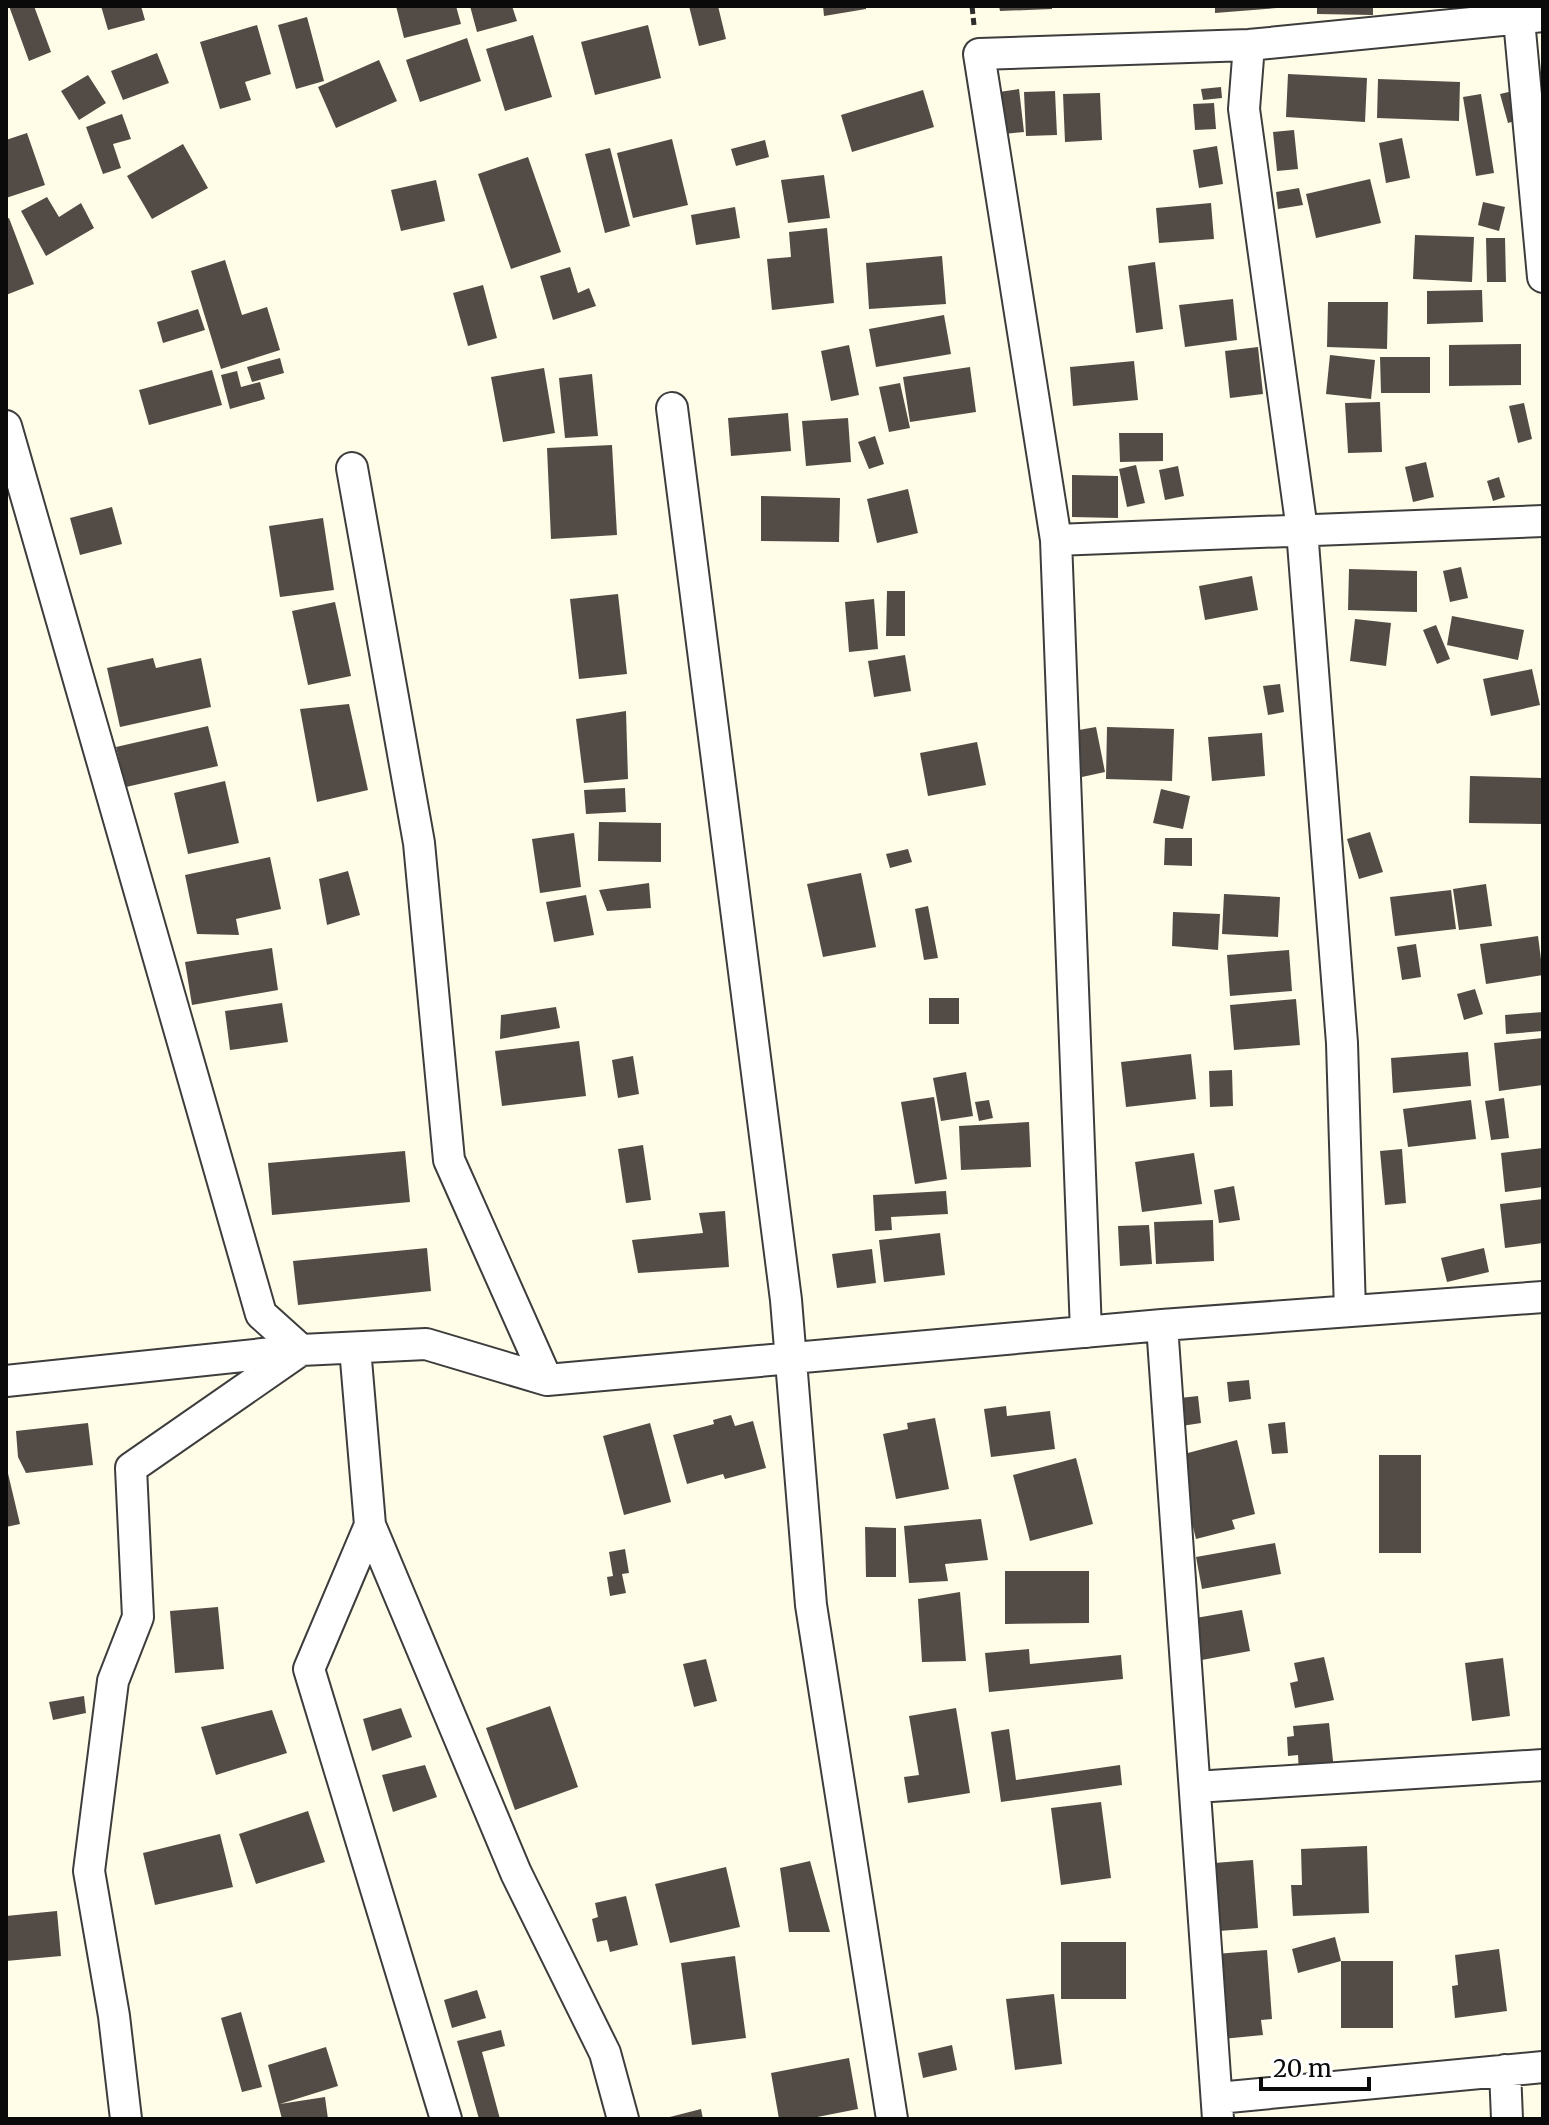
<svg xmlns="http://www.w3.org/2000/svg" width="1549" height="2125" font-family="Merriweather,serif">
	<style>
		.building { fill: #534c46 }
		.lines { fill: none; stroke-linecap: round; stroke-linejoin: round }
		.minor-casing { stroke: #3d3d3d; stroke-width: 34 }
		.path { stroke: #2c2c2c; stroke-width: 5; stroke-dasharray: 8 4; stroke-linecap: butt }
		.minor { stroke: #fff; stroke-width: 30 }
	</style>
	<rect width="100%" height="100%" fill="#fffce7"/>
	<path class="building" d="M9 6H34L51 52 29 61Z
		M101 6H141L145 20 108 30Z
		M396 6H456L461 24 404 38Z
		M470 6H512L517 21 477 32Z
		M689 6H718L726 39 699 46Z
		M823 6H866V9L824 16Z
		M999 6H1052V9L1000 11Z
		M1215 6H1277V8L1215 13Z
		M1317 6H1373V15L1317 14Z
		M307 17 324 81 296 89 278 25Z
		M257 25 271 74 245 82 251 100 220 109 200 42Z
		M648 25 661 78 595 95 581 42Z
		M533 35 552 97 505 111 486 49Z
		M467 38 481 81 420 102 406 60Z
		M157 53 169 83 123 100 111 71Z
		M379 60 397 101 336 128 318 87Z
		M1288 74 1367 78 1365 122 1286 117Z
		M88 75 106 103 79 120 61 91Z
		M1378 79 1460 82 1459 121 1377 118Z
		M1221 87 1222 98 1203 100 1201 89Z
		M1019 89 1024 132 1004 134 999 92Z
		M923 90 934 127 852 152 841 115Z
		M1517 90 1525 118 1508 123 1500 94Z
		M1055 91 1057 135 1026 136 1024 92Z
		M1100 93 1102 140 1065 142 1063 94Z
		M1481 94 1494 173 1476 176 1463 97Z
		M1214 103 1216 129 1195 130 1193 104Z
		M122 114 131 139 113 144 121 168 103 174 86 127Z
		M1294 130 1298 169 1277 171 1273 132Z
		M27 133 45 185 6 198V140Z
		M1402 138 1410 178 1386 183 1379 143Z
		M672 139 688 205 633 218 617 153Z
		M765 140 769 157 736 166 731 149Z
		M183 144 208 188 152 219 127 176Z
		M1217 146 1223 184 1199 188 1193 150Z
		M610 148 630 226 605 233 585 154Z
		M528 157 561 252 511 269 478 174Z
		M824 175 830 218 788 223 781 180Z
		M1370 179 1381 223 1316 238 1306 194Z
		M436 180 445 221 401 231 391 190Z
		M1299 188 1303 205 1278 209 1276 192Z
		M47 197 59 217 81 203 94 228 46 256 21 211Z
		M1483 202 1505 207 1499 231 1478 225Z
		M1211 203 1214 239 1159 243 1156 208Z
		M735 207 740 238 696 245 691 215Z
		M9 218 34 284 6 295V219Z
		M827 228 834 303 772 310 767 259 791 257 789 232Z
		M1415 235 1474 237 1472 282 1413 279Z
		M1486 238H1505L1506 282H1487Z
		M942 256 946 304 869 309 866 263Z
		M225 260 242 315 267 307 280 350 221 369 191 271Z
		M1155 262 1163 329 1136 333 1128 266Z
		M570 267 578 293 589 288 596 306 553 320 540 276Z
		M483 285 497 338 468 346 453 293Z
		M1482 290 1483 322 1427 324V291Z
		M1233 299 1237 340 1185 347 1179 305Z
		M1328 302H1388L1387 349 1327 347Z
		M198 309 205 330 163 343 157 322Z
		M944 315 951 354 876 367 869 329Z
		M1521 344V385L1449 386V345Z
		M849 345 859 395 831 401 821 351Z
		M1258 347 1263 394 1230 398 1225 351Z
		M1330 355 1375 360 1371 399 1326 394Z
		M1380 357H1430V393H1381Z
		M280 358 284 373 252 382 247 367Z
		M1134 361 1138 400 1073 406 1070 367Z
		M970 367 976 412 910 422 903 377Z
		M544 368 555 433 503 442 491 377Z
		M212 370 222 405 149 425 139 390Z
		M237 371 241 387 260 382 265 399 230 409 221 375Z
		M592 374 598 436 565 438 559 378Z
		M900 383 910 428 889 432 879 387Z
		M1380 402 1382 452 1348 453 1345 403Z
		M1524 403 1532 439 1518 443 1509 406Z
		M788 413 791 451 731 456 728 418Z
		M848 418 851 462 806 466 802 421Z
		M1119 433H1163V461L1120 462Z
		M875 436 884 464 869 469 858 442Z
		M612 445 617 535 551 539 547 448Z
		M1426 462 1434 497 1413 502 1405 467Z
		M1136 465 1145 503 1127 507 1119 469Z
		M1178 466 1184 496 1165 500 1159 470Z
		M1072 475 1118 476V518L1072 517Z
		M1499 477 1505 497 1493 501 1487 481Z
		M908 489 918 533 877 543 867 499Z
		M761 496 840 498 839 542 761 541Z
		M112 507 122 544 80 555 70 518Z
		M323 518 334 590 280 597 269 526Z
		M1461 567 1468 598 1450 602 1443 571Z
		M1349 569 1417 571V612L1348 610Z
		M1252 576 1258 610 1205 620 1199 586Z
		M887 591H905V636H886Z
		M618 594 627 674 579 679 570 599Z
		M874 599 878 649 849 652 845 602Z
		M335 602 351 676 308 685 292 611Z
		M1452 616 1524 630 1518 660 1447 645Z
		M1355 619 1391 623 1386 666 1350 661Z
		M1436 625 1450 659 1437 664 1423 630Z
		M905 655 911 691 874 697 868 661Z
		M153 658 156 668 201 658 211 707 120 727 107 668Z
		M1532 669 1540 705 1491 716 1483 679Z
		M1280 684 1284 712 1268 715 1263 686Z
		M349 704 368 790 317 802 300 709Z
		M626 711 628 779 584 783 576 719Z
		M208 726 218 766 126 787 116 747Z
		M1096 727 1105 772 1082 777 1073 731Z
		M1107 727 1174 729 1172 781 1106 779Z
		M1262 733 1265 776 1212 781 1208 737Z
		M977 742 986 785 928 796 920 753Z
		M1470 776 1543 778V824L1469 823Z
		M225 781 239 843 188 854 174 793Z
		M625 788 626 812 586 814 584 790Z
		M1161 789 1190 796 1183 829 1153 823Z
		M599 822 661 823V862L598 861Z
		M1370 832 1383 872 1359 879 1347 839Z
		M574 833 581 887 540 893 532 839Z
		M1165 838H1192V866L1164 865Z
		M908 849 912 862 890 868 886 854Z
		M270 857 281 909 236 919 239 935 197 934 185 875Z
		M348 871 360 915 327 925 319 879Z
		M861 873 876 947 823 957 807 884Z
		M649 883 651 908 607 911 599 890Z
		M1486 884 1492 926 1459 930 1453 889Z
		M1451 890 1456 929 1395 936 1390 897Z
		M1224 894 1280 897 1278 937 1222 934Z
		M586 895 594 935 554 942 546 902Z
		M928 906 938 958 924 960 915 909Z
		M1173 912 1220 914 1218 950 1172 946Z
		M1538 936 1543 975 1486 984 1480 944Z
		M1416 944 1421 977 1402 980 1397 947Z
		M272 948 278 990 192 1005 185 962Z
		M1289 950 1292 991 1230 996 1227 955Z
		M1475 989 1483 1014 1464 1020 1457 994Z
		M929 998H959V1024H929Z
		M1296 999 1300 1045 1234 1050 1230 1005Z
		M282 1003 288 1042 230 1050 225 1011Z
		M556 1007 560 1028 500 1039 501 1015Z
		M1543 1012V1031L1506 1034 1505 1015Z
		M1543 1038V1085L1499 1091 1494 1043Z
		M579 1041 586 1096 502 1106 495 1051Z
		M1468 1052 1471 1086 1393 1093 1391 1058Z
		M1191 1054 1196 1099 1126 1107 1121 1062Z
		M633 1056 639 1094 618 1098 612 1060Z
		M1232 1070 1233 1106 1210 1107 1209 1071Z
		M966 1072 973 1116 941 1121 933 1078Z
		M934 1097 947 1179 915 1184 901 1102Z
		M1504 1098 1509 1138 1491 1140 1485 1101Z
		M989 1100 993 1118 979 1121 975 1102Z
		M1471 1100 1476 1139 1408 1147 1403 1109Z
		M1029 1122 1031 1167 961 1170 959 1126Z
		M643 1145 651 1200 626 1203 618 1149Z
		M1543 1148V1187L1505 1192 1501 1153Z
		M1402 1149 1406 1203 1385 1205 1380 1151Z
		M405 1151 410 1202 272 1215 268 1163Z
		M1194 1153 1202 1204 1142 1212 1135 1162Z
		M1234 1186 1240 1220 1219 1223 1214 1190Z
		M946 1191 948 1214 891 1217 892 1230 875 1231 873 1195Z
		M1543 1199V1243L1505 1248 1500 1204Z
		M725 1211 729 1267 638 1273 632 1240 703 1233 699 1213Z
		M1213 1220 1214 1261 1156 1264 1154 1222Z
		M1149 1225 1152 1264 1120 1266 1118 1226Z
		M940 1233 945 1275 884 1282 879 1240Z
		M427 1248 431 1291 298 1305 293 1261Z
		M1484 1248 1489 1272 1447 1282 1441 1258Z
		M872 1249 876 1283 837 1288 832 1254Z
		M1249 1380 1251 1399 1229 1402 1227 1382Z
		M1198 1396 1201 1423 1175 1427 1171 1399Z
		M1006 1406 1007 1416 1050 1411 1055 1449 991 1457 984 1409Z
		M731 1415 735 1426 753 1421 766 1468 725 1479 723 1474 687 1484 673 1435 714 1424 713 1420Z
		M935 1418 949 1489 896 1499 883 1434 908 1429 907 1423Z
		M1285 1422 1288 1453 1272 1454 1268 1424Z
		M88 1423 93 1465 26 1473 18 1457 16 1431Z
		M650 1423 671 1502 624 1515 603 1436Z
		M1237 1440 1255 1514 1232 1520 1235 1529 1196 1539 1179 1470 1184 1454Z
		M1379 1455H1421V1553H1379Z
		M1076 1458 1093 1524 1030 1541 1013 1475Z
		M6 1465 20 1524 6 1527Z
		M981 1519 988 1560 945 1564 948 1581 909 1583 904 1526Z
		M865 1527 896 1528V1577H866Z
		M1275 1543 1281 1574 1202 1589 1196 1557Z
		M625 1549 629 1573 622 1574 626 1593 610 1596 607 1577 613 1576 609 1552Z
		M1005 1571H1089V1623L1005 1624Z
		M960 1592 966 1661 922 1662 918 1599Z
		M218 1607 224 1669 175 1673 170 1611Z
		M1242 1610 1250 1651 1191 1662 1184 1620Z
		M1029 1649 1030 1664 1121 1655 1123 1679 989 1692 985 1653Z
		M1324 1657 1334 1700 1295 1708 1290 1683 1298 1681 1294 1663Z
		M1503 1658 1510 1716 1472 1721 1465 1663Z
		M706 1659 717 1701 694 1707 683 1664Z
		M84 1696 86 1713 53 1720 49 1702Z
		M550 1706 578 1787 515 1810 486 1728Z
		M401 1708 412 1737 372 1751 363 1719Z
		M956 1708 970 1793 908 1803 904 1777 919 1775 909 1716Z
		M272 1710 287 1753 216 1775 201 1727Z
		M1329 1723 1334 1770 1299 1774 1298 1755 1288 1756 1287 1737 1294 1736 1293 1726Z
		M1009 1729 1016 1780 1120 1765 1122 1785 1001 1802 991 1732Z
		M425 1765 437 1797 393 1812 382 1775Z
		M1101 1802 1111 1878 1061 1885 1051 1808Z
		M308 1811 325 1862 256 1884 239 1834Z
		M220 1834 233 1887 155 1905 143 1853Z
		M1367 1846 1369 1913 1293 1916 1291 1885H1302L1301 1849Z
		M1253 1860 1258 1928 1219 1931 1214 1863Z
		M810 1861 830 1932H789L780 1868Z
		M726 1867 740 1927 670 1943 655 1884Z
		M626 1896 638 1945 610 1952 607 1940 597 1942 592 1919 598 1917 595 1903Z
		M57 1911 61 1956 6 1961V1916Z
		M1335 1937 1341 1961H1393V2028H1341V1961L1298 1973 1292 1949Z
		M1061 1942H1126V1999H1061Z
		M1499 1949 1507 2011 1455 2018 1452 1986 1458 1985 1455 1955Z
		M1267 1950 1272 2019 1261 2020 1263 2035 1222 2039 1215 1954Z
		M735 1956 746 2038 692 2045 681 1963Z
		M477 1990 486 2018 452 2028 444 2000Z
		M1054 1994 1062 2064 1015 2070 1006 1999Z
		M241 2012 262 2087 242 2092 221 2018Z
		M501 2030 505 2046 482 2052 500 2119H479L457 2041Z
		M952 2045 957 2070 923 2078 918 2053Z
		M326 2047 338 2086 280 2104 325 2097 328 2119H282L268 2065Z
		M849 2058 858 2109 807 2119H779L771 2073Z
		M701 2109 703 2119H666V2118Z"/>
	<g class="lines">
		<g class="minor-casing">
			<path id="minor" d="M1519 20 1543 277
				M1249 45 1244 109 1302 530 1342 1043 1350 1311
				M672 408 786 1300 811 1605 892 2119
				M6 426 261 1314 301 1350 131 1468 138 1617 113 1681 89 1871 114 2016 126 2119
				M352 468 419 843 449 1160 547 1380
				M1056 540 1543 521
				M1162 1325 1218 2119
				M1086 1332 1056 540 979 54 1249 45 1543 16
				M355 1348 370 1525 516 1873 605 2053 623 2119
				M6 1381 301 1350 426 1344 547 1380 1162 1325 1543 1297
				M370 1525 309 1669 446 2119
				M1195 1787 1543 1765
				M1505 2070 1507 2119
				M1218 2098 1543 2067"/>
		</g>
		<path class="path" d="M972 6 974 25"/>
		<use href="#minor" class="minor"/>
	</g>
	<rect width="1549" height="2125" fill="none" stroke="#0a0a0a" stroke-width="16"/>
	<path d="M1261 2077v12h108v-12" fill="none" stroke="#0a0a0a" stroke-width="4"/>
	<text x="1273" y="2077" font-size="24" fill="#0a0a0a" stroke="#ffffff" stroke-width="6" paint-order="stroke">20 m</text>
</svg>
